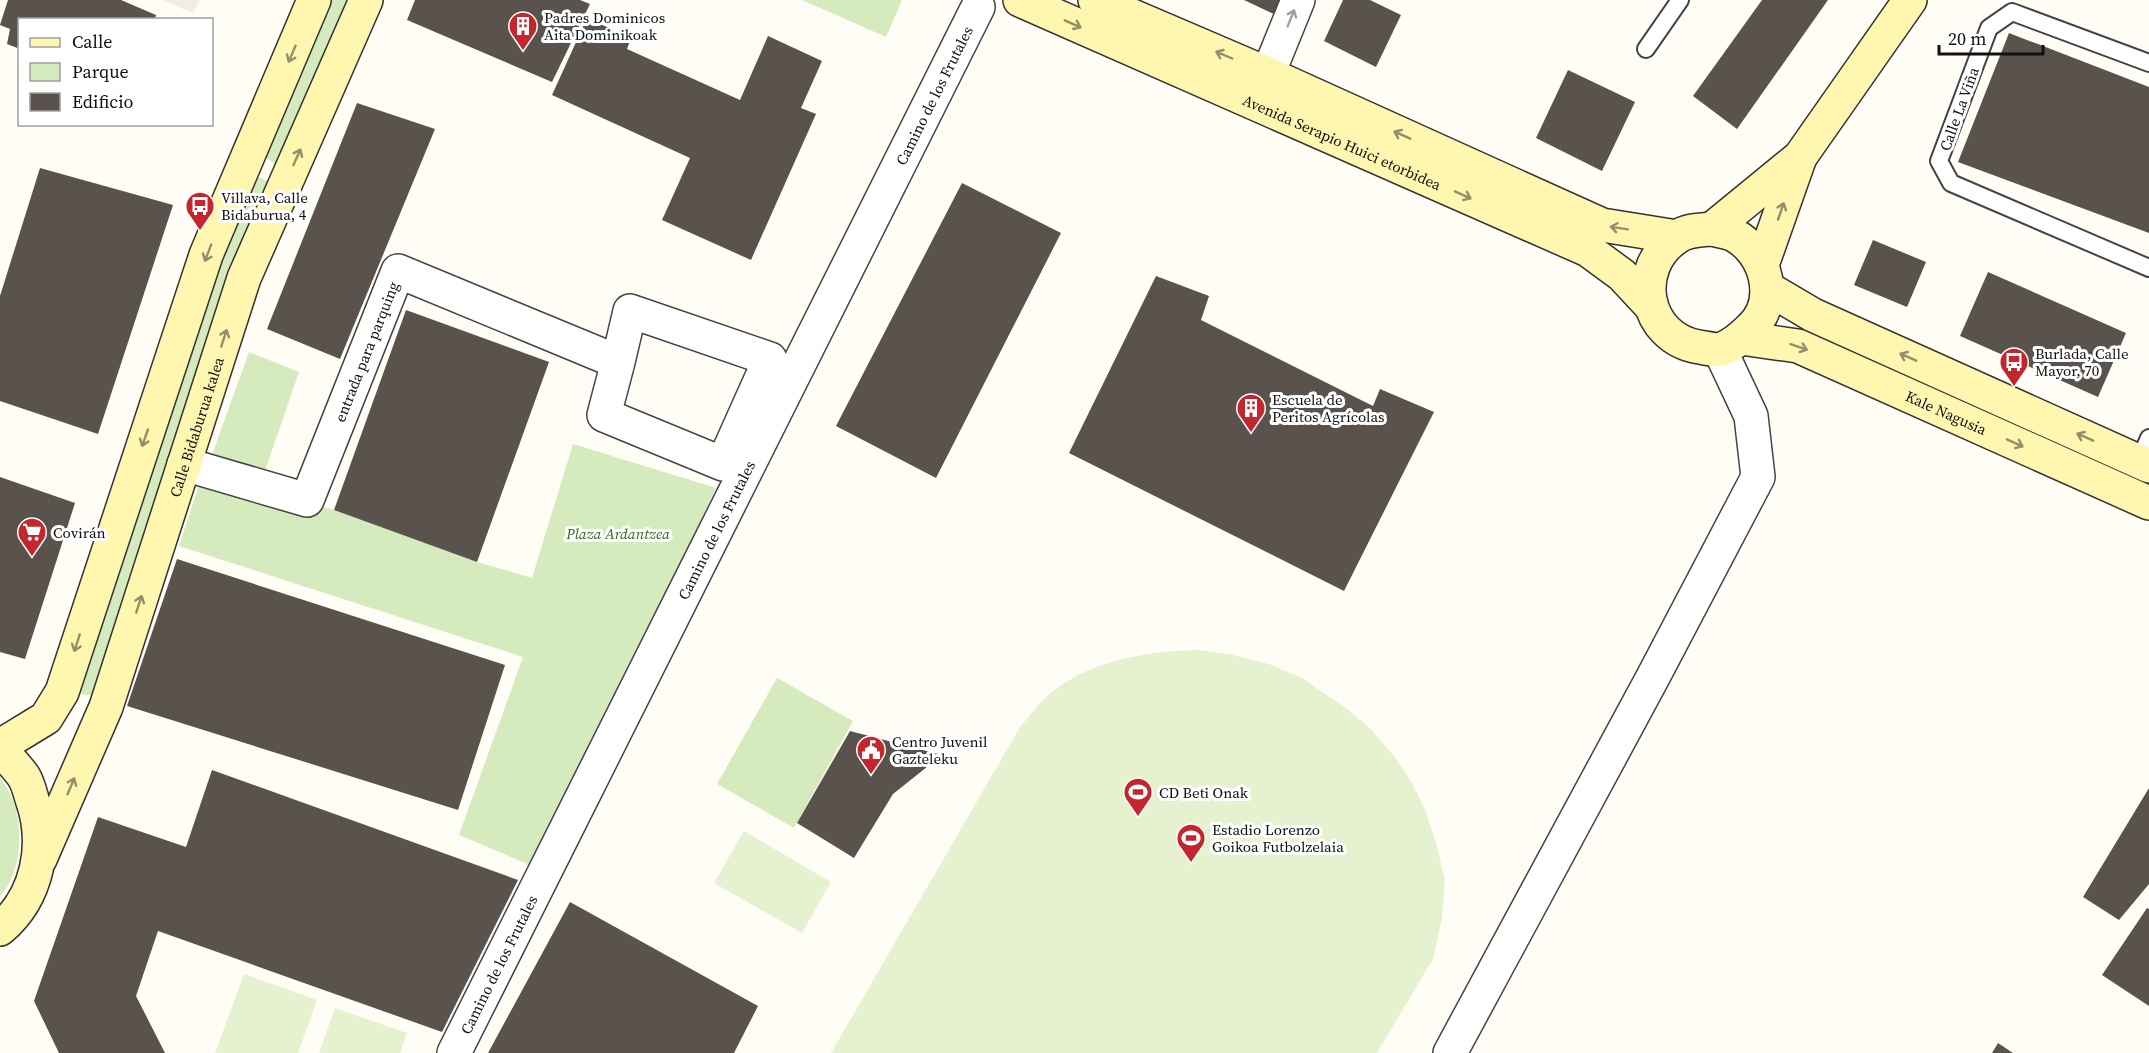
<svg xmlns="http://www.w3.org/2000/svg" width="2149" height="1053" font-family="'Source Serif 4',serif">
	<style>
		.green { fill: #d5ebbd }
		.pitch { fill: #e6f2cf }
		.plaza { fill: #f1ede2 }
		.building { fill: #5a524d }
		.lines { fill: none; stroke-linecap: round; stroke-linejoin: round }
		.lane-casing { stroke: #444; stroke-width: 20 }
		.street-casing { stroke: #444; stroke-width: 36 }
		.secondary-casing { stroke: #333; stroke-width: 36 }
		.lane { stroke: #fff; stroke-width: 16 }
		.street { stroke: #fff; stroke-width: 33 }
		.secondary { stroke: #fff6b0; stroke-width: 33 }
		.oneway { stroke: #a0a0a0 }
		.oneway2 { stroke: #948f68 }
		.labels { text-anchor: middle; dominant-baseline: central; stroke-width: 6; stroke-linejoin: round; paint-order: stroke }
		.poi-label { font-size: 15px; fill: #111; stroke: #fff; text-anchor: start }
		.street-label { font-size: 15px; fill: #111; stroke: #fff }
		.park-label { font-size: 15px; font-style: italic; fill: #2f6b1f; stroke: #fff }
	</style>
	<rect width="100%" height="100%" fill="#fffdf5"/>
	<path class="green" d="M326 0H354L281 167 259 154Z
		M802 0H902L886 37Z
		M252 174 272 183 96 696 62 692Z
		M249 352 299 372 260 485 208 466Z
		M573 444 716 488 537 868 459 835 523 657 179 546 204 470 334 510 477 562 532 578Z
		M777 678 853 721 794 828 717 784Z
		M0 778C4 784 10 791 12 798 24 826 22 873 0 896Z"/>
	<path class="pitch" d="M1200 650 1233 655 1269 664 1302 678 1346 708 1371 729 1394 756 1411 781 1425 809 1437 846 1445 881 1442 918 1433 959 1377 1053H831L1020 727C1028 718 1036 707 1044 699 1086 660 1146 651 1200 650Z
		M744 831 831 882 802 933 714 883Z
		M244 974 317 1000 298 1053H215Z
		M335 1008 407 1033 400 1053H319Z"/>
	<path class="plaza" d="M162 0H200L193 13Z"/>
	<path class="building" d="M8 0H121L156 15 155 20H20V49L7 44 10 29 0 25Z
		M415 0H580L590 4 552 82 407 20Z
		M1244 0H1285L1278 16Z
		M1343 0H1370L1401 15 1376 67 1324 41Z
		M1762 0H1828L1737 129 1693 96Z
		M587 18 631 38 627 49 740 100 768 36 822 61 801 108 816 114 751 260 662 220 690 158 552 95Z
		M2009 33 2149 87V233L1958 162Z
		M1568 70 1635 102 1602 171 1536 138Z
		M357 103 435 129 340 359 267 329Z
		M40 168 173 205 98 434 0 401V296Z
		M962 183 1061 233 936 478 836 426Z
		M1873 240 1926 262 1907 307 1854 285Z
		M1988 272 2126 333 2098 397 1960 336Z
		M1156 276 1209 296 1201 320 1373 406 1380 389 1434 412 1344 591 1069 453Z
		M406 310 549 362 477 562 334 510Z
		M0 477 75 503 25 659 0 652Z
		M177 559 505 665 458 810 127 706Z
		M850 731 942 755 893 794 854 858 797 823Z
		M212 770 518 880 442 1032 158 931 136 996 165 1053H59L34 1001 98 817 186 847Z
		M2149 788V884L2119 920 2083 897Z
		M570 902 758 1006 734 1053H488Z
		M2147 908 2149 909V1006L2102 975Z
		M1998 1043 2013 1053H1992Z"/>
	<g class="lines">
		<g class="lane-casing">
			<path id="lane" d="M1646 49 1680 0
				M2149 63 2012 12 1989 28 1939 161 1951 183 2149 268
				M2139 461 2149 438"/>
		</g>
		<g class="street-casing">
			<g id="street">
				<path d="M1268 74 1298 0"/>
				<path id="s1" d="M184 464 307 500 398 271 618 362 604 415 723 464 770 359 630 311 618 362"/>
				<path id="s2" d="M454 1053 978 7"/>
				<path d="M1450 1053 1653 677 1758 477 1751 416 1720 350"/>
			</g>
		</g>
		<g class="secondary-casing">
			<g id="secondary">
				<path id="s3" d="M1020 0 1588 250 1622 275 1650 305"/>
				<path d="M1095 0 1268 74 1602 225 1677 237"/>
				<path d="M1712 229C1719 231 1728 232 1734 235 1766 252 1780 301 1751 328 1743 336 1733 345 1722 349 1716 351 1706 348 1699 347 1644 338 1631 268 1677 237 1687 230 1700 230 1712 229Z"/>
				<path d="M1712 229 1800 157 1910 0"/>
				<path d="M1762 265 1800 157"/>
				<path d="M1767 288 1813 315 2149 466"/>
				<path id="s4" d="M1741 338 1798 346 2149 503"/>
				<path d="M0 746 46 718 62 692 206 255 314 0"/>
				<path d="M0 749C8 758 17 767 24 777 28 784 30 792 32 799 48 844 38 897 0 929"/>
				<path id="s5" d="M40 859 106 707 244 278 366 0"/>
			</g>
		</g>
		<use href="#lane" class="lane"/>
		<use href="#street" class="street"/>
		<use href="#secondary" class="secondary"/>
	</g>
	<defs><path id="oneway-shaft" d="M-6 0H5M1.5-3L5.5 0L1.5 3" fill="none" stroke-width="1.6" stroke-linecap="round" stroke-linejoin="round" transform="scale(1.5)"/></defs>
	<use class="oneway" href="#oneway-shaft" transform="translate(1291 18) rotate(-68)"/>
	<g class="oneway2">
		<use href="#oneway-shaft" transform="translate(1073 24) rotate(24)"/>
		<use href="#oneway-shaft" transform="translate(292 54) rotate(113)"/>
		<use href="#oneway-shaft" transform="translate(1224 55) rotate(-157)"/>
		<use href="#oneway-shaft" transform="translate(1402 135) rotate(-156)"/>
		<use href="#oneway-shaft" transform="translate(297 157) rotate(-66)"/>
		<use href="#oneway-shaft" transform="translate(1463 195) rotate(24)"/>
		<use href="#oneway-shaft" transform="translate(1781 211) rotate(-71)"/>
		<use href="#oneway-shaft" transform="translate(1619 228) rotate(-171)"/>
		<use href="#oneway-shaft" transform="translate(208 253) rotate(111)"/>
		<use href="#oneway-shaft" transform="translate(224 338) rotate(-72)"/>
		<use href="#oneway-shaft" transform="translate(1799 347) rotate(19)"/>
		<use href="#oneway-shaft" transform="translate(1908 357) rotate(-156)"/>
		<use href="#oneway-shaft" transform="translate(2085 437) rotate(-156)"/>
		<use href="#oneway-shaft" transform="translate(145 438) rotate(109)"/>
		<use href="#oneway-shaft" transform="translate(2015 443) rotate(24)"/>
		<use href="#oneway-shaft" transform="translate(139 604) rotate(-72)"/>
		<use href="#oneway-shaft" transform="translate(77 643) rotate(108)"/>
		<use href="#oneway-shaft" transform="translate(71 786) rotate(-67)"/>
	</g>
	<defs>
		<g id="building-pin" transform="scale(1.5)"><path d="M0 17L-7.5 6A9.5 9.5 0 1 1 7.5 6Z" fill="#c4262e" stroke="#fff"/><path d="M-4-6H4V6H1V3H-1V6H-4ZM-2.5-4.3h1.7v1.8h-1.7ZM.8-4.3h1.7v1.8H.8ZM-2.5-1h1.7V.8h-1.7ZM.8-1h1.7V.8H.8Z" fill="#fff"/></g>
		<g id="bus-pin" transform="scale(1.5)"><path d="M0 17L-7.5 6A9.5 9.5 0 1 1 7.5 6Z" fill="#c4262e" stroke="#fff"/><path d="M-5-6H5V4H4V6H2V4H-2V6H-4V4H-5ZM-3.5-4V0h7V-4ZM-3.5 1.2v1.5H-2V1.2ZM2 1.2v1.5H3.5V1.2Z" fill="#fff"/></g>
		<g id="supermarket-pin" transform="scale(1.5)"><path d="M0 17L-7.5 6A9.5 9.5 0 1 1 7.5 6Z" fill="#c4262e" stroke="#fff"/><path d="M-6-5.5h2.5l.6 2H6L4.5 2H-2.5L-4.4-4H-6ZM-1.5 3.2a1.3 1.3 0 1 0 .1 0ZM3 3.2a1.3 1.3 0 1 0 .1 0Z" fill="#fff"/></g>
		<g id="civic-pin" transform="scale(1.5)"><path d="M0 17L-7.5 6A9.5 9.5 0 1 1 7.5 6Z" fill="#c4262e" stroke="#fff"/><path d="M-.6-6.5H3V-4.5H.6V-3L4-1V1h2V6H-6V1h2V-1L-.6-3ZM-1.2 2.5V6h2.4V2.5Z" fill="#fff"/></g>
		<g id="stadium-pin" transform="scale(1.5)"><path d="M0 17L-7.5 6A9.5 9.5 0 1 1 7.5 6Z" fill="#c4262e" stroke="#fff"/><path d="M0-5a6.5 5 0 1 0 0 10a6.5 5 0 1 0 0-10ZM-3.5-1.8h7v3.6h-7Z" fill="#fff"/></g>
	</defs>
	<g fill-rule="evenodd">
		<use href="#building-pin" x="523" y="26"/>
		<use href="#bus-pin" x="200" y="206"/>
		<use href="#bus-pin" x="2014" y="362"/>
		<use href="#building-pin" x="1251" y="408"/>
		<use href="#supermarket-pin" x="32" y="532"/>
		<use href="#civic-pin" x="871" y="750"/>
		<use href="#stadium-pin" x="1138" y="792"/>
		<use href="#stadium-pin" x="1191" y="838"/>
	</g>
	<g class="labels">
		<g class="poi-label">
			<text x="544" y="17">Padres Dominicos<tspan x="544" dy="17">Aita Dominikoak</tspan></text>
			<text x="221" y="197">Villava, Calle<tspan x="221" dy="17">Bidaburua, 4</tspan></text>
			<text x="2035" y="353">Burlada, Calle<tspan x="2035" dy="17">Mayor, 70</tspan></text>
			<text x="1272" y="399">Escuela de<tspan x="1272" dy="17">Peritos Agrícolas</tspan></text>
			<text x="53" y="532">Covirán</text>
			<text x="892" y="741">Centro Juvenil<tspan x="892" dy="17">Gazteleku</tspan></text>
			<text x="1159" y="792">CD Beti Onak</text>
			<text x="1212" y="829">Estadio Lorenzo<tspan x="1212" dy="17">Goikoa Futbolzelaia</tspan></text>
		</g>
		<g class="street-label">
			<text stroke="none"><textPath href="#s2" startOffset="1071">Camino de los Frutales</textPath></text>
			<text transform="translate(1959 109) rotate(-70)">Calle La Viña</text>
			<text stroke="none"><textPath href="#s3" startOffset="352">Avenida Serapio Huici etorbidea</textPath></text>
			<text stroke="none"><textPath href="#s1" startOffset="288">entrada para parquing</textPath></text>
			<text stroke="none"><textPath href="#s4" startOffset="220">Kale Nagusia</textPath></text>
			<text stroke="none"><textPath href="#s5" startOffset="460">Calle Bidaburua kalea</textPath></text>
			<text stroke="none"><textPath href="#s2" startOffset="585">Camino de los Frutales</textPath></text>
			<text stroke="none"><textPath href="#s2" startOffset="99">Camino de los Frutales</textPath></text>
		</g>
		<g class="park-label">
			<text x="618" y="533">Plaza Ardantzea</text>
		</g>
	</g>
	<rect x="18" y="18" width="195" height="108" fill="#ffffff" stroke="#a0a0a0" stroke-width="1.5"/>
	<rect x="30" y="38" width="30" height="9" fill="#fff6b0" stroke="#a0a0a0" stroke-width="1.5"/>
	<text x="72" y="48" font-size="18" fill="#111111">Calle</text>
	<rect x="30" y="63" width="30" height="18" fill="#d5ebbd" stroke="#a0a0a0" stroke-width="1.5"/>
	<text x="72" y="78" font-size="18" fill="#111111">Parque</text>
	<rect x="30" y="93" width="30" height="18" fill="#5a524d" stroke="#a0a0a0" stroke-width="1.5"/>
	<text x="72" y="108" font-size="18" fill="#111111">Edificio</text>
	<path d="M1939 45v9h104v-9" fill="none" stroke="#111111" stroke-width="3"/>
	<text x="1948" y="45" font-size="18" fill="#111111" stroke="#ffffff" stroke-width="4.5" paint-order="stroke">20 m</text>
</svg>
